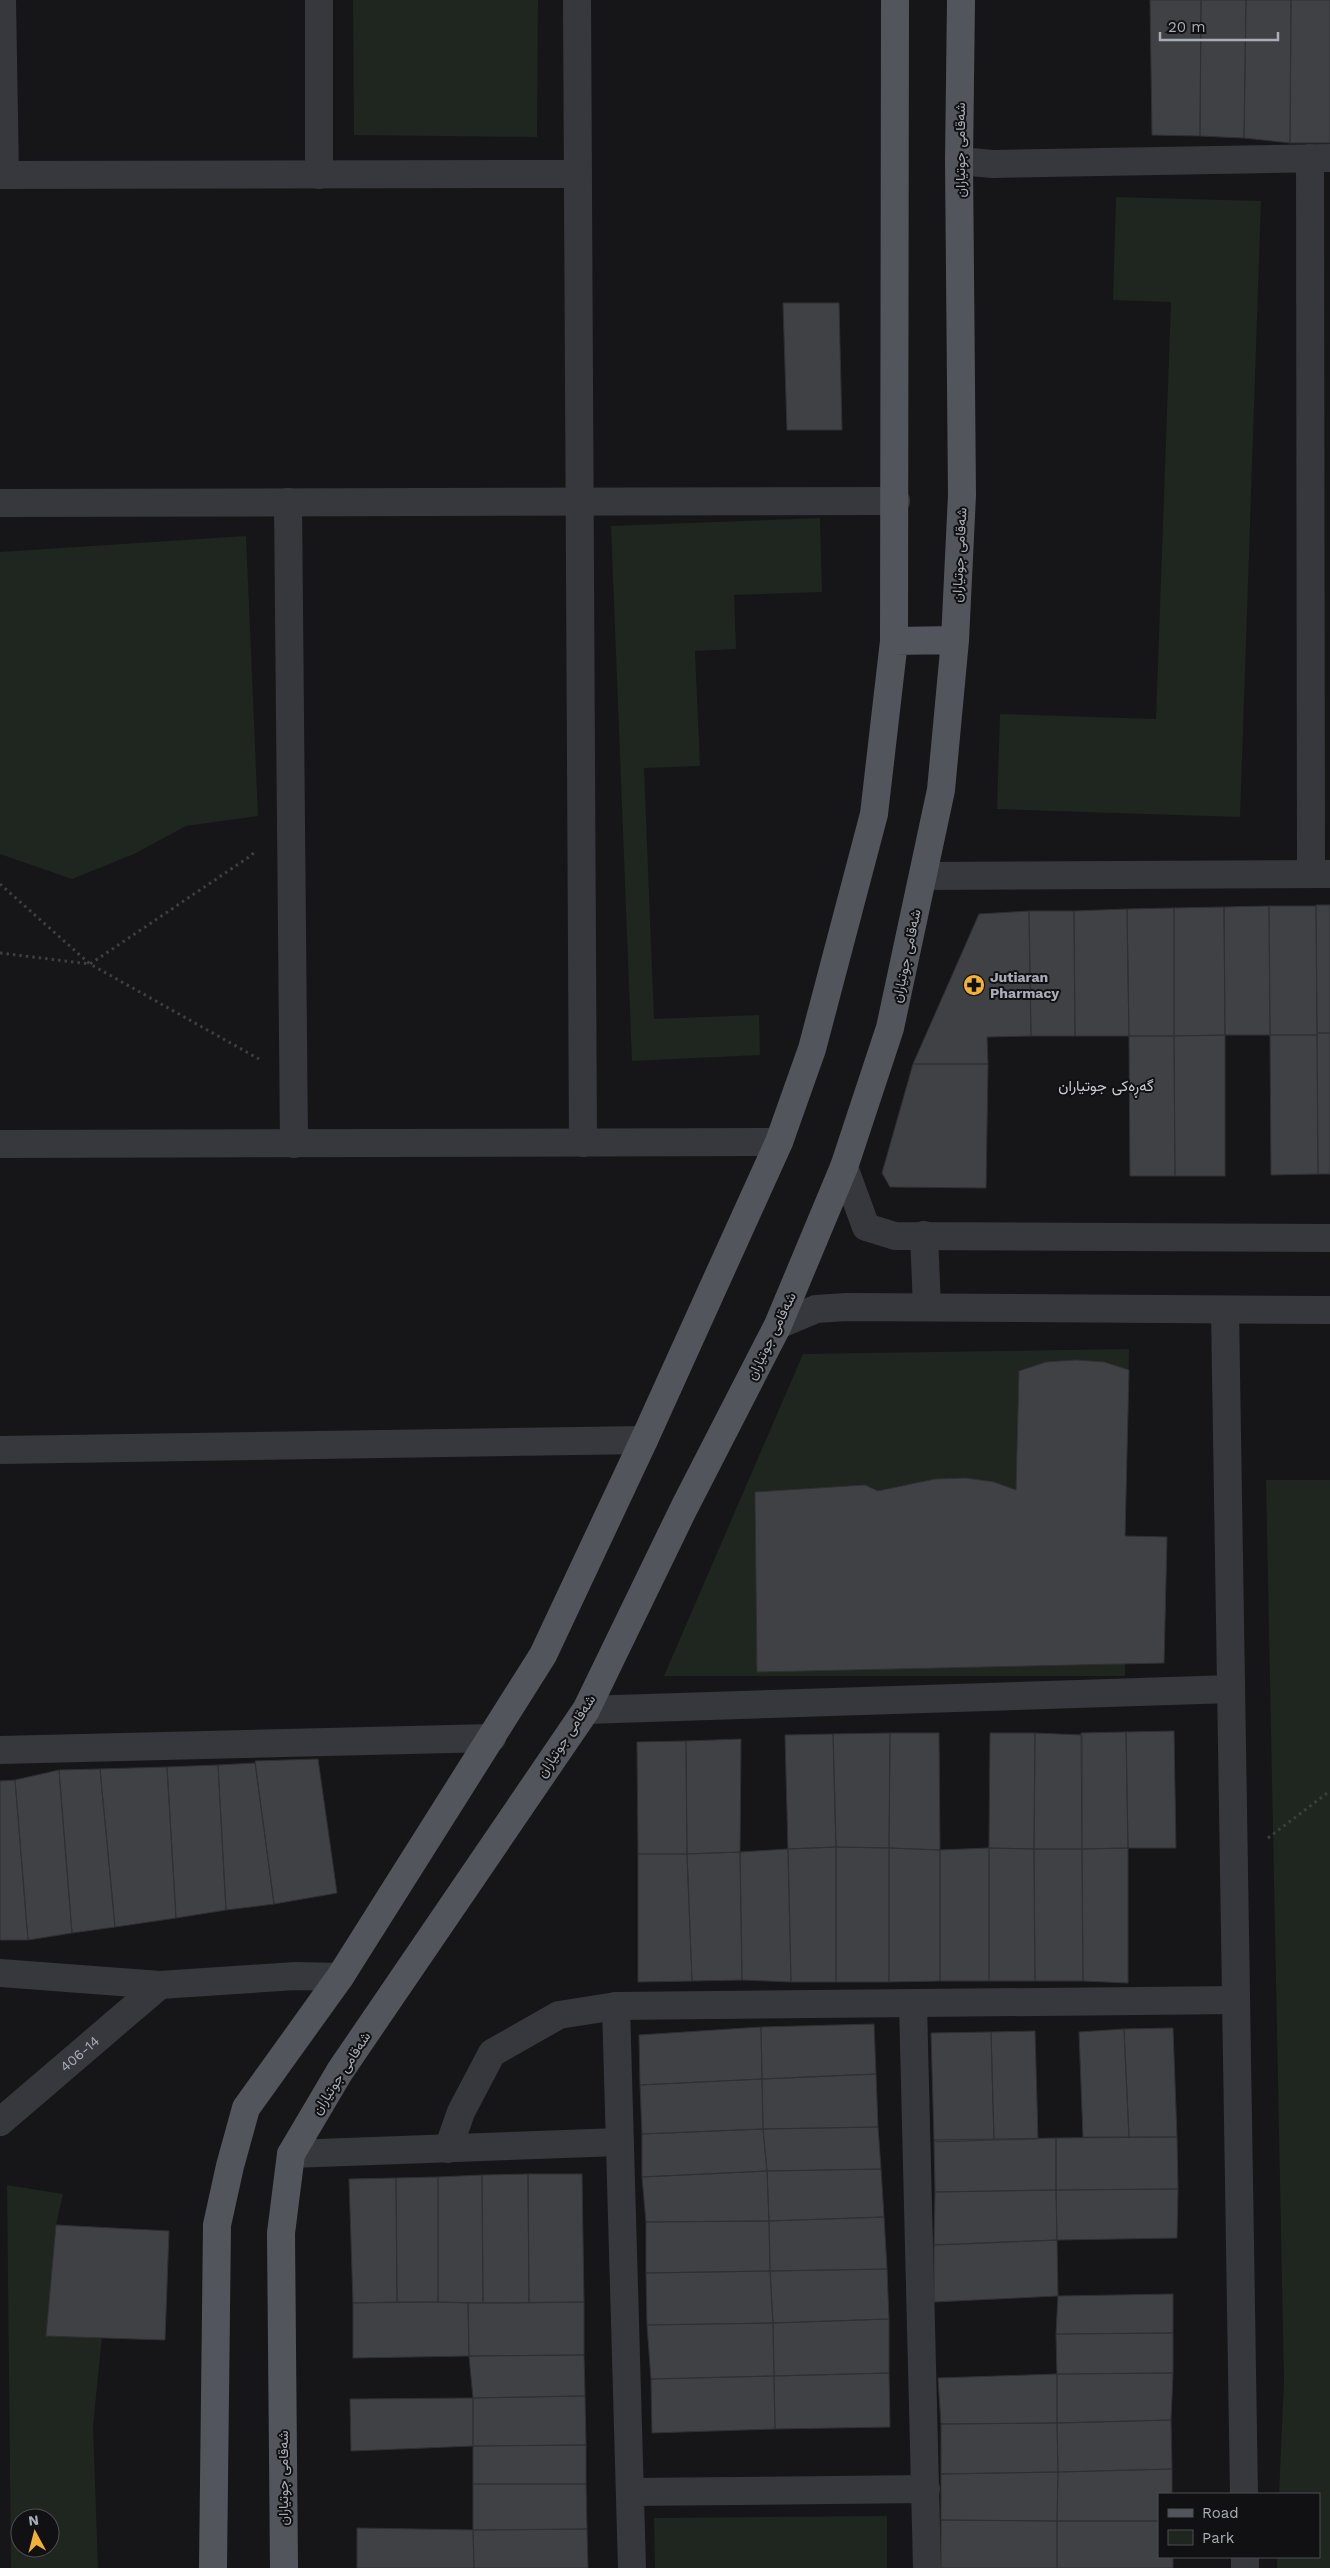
<svg xmlns="http://www.w3.org/2000/svg" width="1330" height="2568" font-family="'Work Sans',Vazirmatn,sans-serif">
	<style>
		.green { fill: #1e261f; fill-rule: evenodd }
		.building { fill: #404145; stroke: #303034 }
		.lines { fill: none; stroke-linecap: round; stroke-linejoin: round }
		.path { stroke: #3d3f44; stroke-width: 3; stroke-dasharray: 2.5 4; stroke-linecap: butt }
		.minor { stroke: #37383d; stroke-width: 28 }
		.major { stroke: #53555c; stroke-width: 28 }
		.labels { text-anchor: middle; dominant-baseline: central; stroke-width: 4; stroke-linejoin: round; paint-order: stroke }
		.street-label { font-size: 14px; fill: #a8adb8; stroke: #111113 }
		.poi-label { font-size: 14px; font-weight: bold; fill: #a8adb8; stroke: #111113; text-anchor: start }
		.neighbourhood-label { font-size: 15px; fill: #c9ccd4; stroke: #111113 }
	</style>
	<rect width="100%" height="100%" fill="#161618"/>
	<path class="green" d="M353 0H538L537 137 354 135Z
		M1116 197 1261 201 1240 817 997 809 1000 714 1156 719 1171 302 1113 300Z
		M820 518 822 592 734 595 736 649 695 651 700 766 644 768 654 1019 759 1015 760 1055 632 1061 611 526Z
		M246 536 258 816 186 826 134 854 72 879 0 854V552Z
		M1129 1349 1125 1536V1676H664L803 1354Z
		M1266 1480H1330V2568H1277V2557H1319V2494H1279L1284 2382Z
		M7 2185 63 2194 56 2225 47 2336 102 2337 93 2426 98 2568H11ZM20 2518H50V2548H20Z
		M887 2516V2568H655L654 2518Z"/>
	<path class="building" d="M1150 0H1201L1200 136 1152 135Z
		M1201 0H1246L1244 138 1200 136Z
		M1246 0H1291L1290 143 1244 138Z
		M1291 0H1330V143H1290Z
		M783 303H839L842 430H787Z
		M1316 905H1330V1033H1317Z
		M1269 906H1316L1317 1035H1270Z
		M1269 906 1270 1035H1225L1224 907Z
		M1224 907 1225 1035 1174 1036V908Z
		M1174 908V1036H1129L1127 909Z
		M1127 909 1129 1036H1075L1074 911Z
		M1029 911 1031 1036 987 1037 988 1064H913L979 914Z
		M1029 911H1074L1075 1036H1031Z
		M1317 1033H1330V1174H1318Z
		M1225 1035V1176H1175L1174 1036Z
		M1270 1035H1317L1318 1174 1271 1175Z
		M1129 1036H1174L1175 1176H1130Z
		M913 1064H988L986 1188 890 1187 882 1173Z
		M1076 1360 1104 1362 1129 1370 1125 1536 1167 1537 1164 1663 757 1672 755 1492 865 1485 878 1491 935 1479 966 1478 994 1482 1016 1490 1019 1371 1046 1362Z
		M1174 1731 1176 1848H1128L1126 1732Z
		M1126 1732 1128 1848 1082 1849 1081 1733Z
		M890 1733 889 1848 836 1847 833 1734Z
		M890 1733H939L940 1850 889 1848Z
		M990 1733H1035L1034 1849 989 1848Z
		M1035 1733 1082 1735V1849H1034Z
		M833 1734 836 1847 788 1849 785 1735Z
		M741 1739 740 1852 687 1854 686 1741Z
		M686 1741 687 1854H638L637 1742Z
		M318 1759 337 1893 274 1904 255 1761Z
		M255 1763 274 1904 226 1910 218 1765Z
		M218 1765 226 1910 176 1918 167 1767Z
		M167 1767 176 1918 115 1927 100 1769Z
		M100 1769 115 1927 72 1933 59 1770Z
		M59 1770 72 1933 28 1940 15 1780Z
		M15 1780 28 1940H0V1781Z
		M836 1847V1982H791L788 1849Z
		M836 1847 889 1848V1982H836Z
		M889 1848 940 1850V1981L889 1982Z
		M989 1848V1981H940V1850Z
		M989 1848 1034 1849 1035 1981H989Z
		M1128 1848V1983L1083 1981 1082 1849Z
		M788 1849 791 1982 742 1980 740 1852Z
		M1034 1849H1082L1083 1981H1035Z
		M740 1852 742 1980 692 1981 687 1854Z
		M638 1854H687L692 1981 638 1982Z
		M874 2024 876 2074 762 2079 761 2027Z
		M761 2027 762 2079 640 2085 639 2035Z
		M1173 2028 1177 2137H1129L1124 2029Z
		M1124 2029 1129 2137H1083L1079 2032Z
		M1035 2031 1038 2139 994 2140 991 2032Z
		M991 2032 994 2140 937 2142 934 2140 931 2033Z
		M876 2074 878 2127 763 2129 762 2079Z
		M762 2079 763 2129 642 2134 640 2085Z
		M878 2127 881 2169 767 2171 763 2129Z
		M763 2129 767 2171 642 2177V2134Z
		M1177 2137 1178 2189 1056 2190V2138Z
		M1056 2138V2190L935 2192 934 2140Z
		M881 2169 884 2217 769 2221 767 2171Z
		M767 2171 769 2221 646 2222 642 2177Z
		M528 2174H582L584 2302 529 2303Z
		M528 2174 529 2303H483L482 2175Z
		M482 2175 483 2303 438 2302V2177Z
		M438 2177V2302H397L396 2178Z
		M396 2178 397 2302 353 2303 349 2179Z
		M1178 2189 1177 2238 1057 2240 1056 2190Z
		M1056 2190 1057 2240 934 2245 935 2192Z
		M884 2217 887 2269 770 2271 769 2221Z
		M769 2221 770 2271 646 2273V2222Z
		M56 2225 169 2231 165 2340 46 2336Z
		M1057 2240 1058 2296 934 2302V2245Z
		M887 2269 889 2319 773 2323 770 2271Z
		M770 2271 773 2323 647 2325 646 2273Z
		M1173 2294V2333L1056 2334 1058 2296Z
		M438 2302 468 2303 469 2356 353 2358V2303Z
		M584 2302V2355L469 2356 468 2303Z
		M889 2319V2373L774 2376 773 2323Z
		M773 2323 774 2376 651 2379 647 2325Z
		M1173 2333V2373L1057 2374 1056 2334Z
		M584 2355 585 2396 473 2398 469 2356Z
		M889 2373 890 2427 775 2429 774 2376Z
		M1173 2373 1171 2420 1057 2423V2374Z
		M1057 2374V2423L941 2424 938 2378Z
		M774 2376 775 2429 652 2433 651 2379Z
		M585 2396 586 2445 473 2446V2398Z
		M473 2398V2446L351 2451 350 2399Z
		M1171 2420 1172 2469 1058 2472 1057 2423Z
		M1057 2423 1058 2472 941 2474V2424Z
		M586 2445V2484H473V2446Z
		M1172 2469V2494H1159V2521H1057L1058 2472Z
		M1058 2472 1057 2521 941 2520V2474Z
		M473 2484H586L587 2529 473 2530Z
		M941 2520 1057 2521V2568H941Z
		M1057 2521H1159V2557H1173V2568H1057Z
		M357 2528 473 2530 474 2568H357Z
		M587 2529 588 2568H474L473 2530Z"/>
	<g class="lines">
		<path class="path" d="M0 884 90 964 259 1059
			M0 953 90 964 252 855 255 850
			M1268 1838 1330 1791"/>
		<g class="minor">
			<path d="M2 0 5 175"/>
			<path d="M319 0V175"/>
			<path d="M577 0 583 1143"/>
			<path d="M1310 158 1311 874"/>
			<path d="M959 161 993 164 1330 158"/>
			<path d="M0 175 578 174"/>
			<path d="M288 502 294 1144"/>
			<path d="M0 503 896 501"/>
			<path d="M923 876 1329 874"/>
			<path d="M0 1144 779 1142"/>
			<path d="M844 1167 866 1227 895 1236 1330 1238"/>
			<path d="M924 1235 927 1307"/>
			<path d="M1225 1310 1244 2494"/>
			<path d="M778 1325 816 1309 847 1307 1330 1310"/>
			<path d="M0 1450 644 1440"/>
			<path d="M586 1710 1231 1689"/>
			<path d="M0 1750 492 1738"/>
			<path d="M0 1973 160 1985 296 1976 340 1977"/>
			<path d="M913 2004 927 2568"/>
			<path d="M616 2006 632 2568"/>
			<path id="s1" d="M0 2122 160 1985"/>
			<path d="M448 2149 461 2112 492 2053 559 2015 616 2006 1236 2000"/>
			<path d="M291 2154 620 2142"/>
			<path d="M630 2492 926 2489"/>
			<path d="M1245 2557V2568"/>
		</g>
		<path class="major" d="M894 641 955 640
			M213 2568 217 2225 230 2166 246 2108 340 1977 543 1655 644 1440 779 1142 812 1049 874 814 894 641 895 0
			M284 2568 281 2233 291 2154 340 2071 586 1710 684 1508 778 1325 844 1167 890 1028 941 790 955 640 962 495 959 161 961 0"/>
	</g>
	<defs>
		<g id="pharmacy-disc" transform="scale(1.125)"><circle r="9.5" fill="#f2b134" stroke="#111113"/><path d="M-2-6h4v4h4v4h-4v4h-4v-4h-4v-4h4Z" fill="#111"/></g>
	</defs>
	<g fill-rule="evenodd">
		<use href="#pharmacy-disc" x="974" y="985"/>
	</g>
	<g class="labels">
		<g class="street-label">
			<text transform="translate(960 150) rotate(-90)">شەقامی جوتیاران</text>
			<text transform="translate(959 555) rotate(-87)">شەقامی جوتیاران</text>
			<text transform="translate(906 956) rotate(-78)">شەقامی جوتیاران</text>
			<text transform="translate(771 1336) rotate(-64)">شەقامی جوتیاران</text>
			<text transform="translate(566 1736) rotate(-57)">شەقامی جوتیاران</text>
			<text stroke="none"><textPath href="#s1" startOffset="105">406-14</textPath></text>
			<text transform="translate(341 2073) rotate(-57)">شەقامی جوتیاران</text>
			<text transform="translate(283 2478) rotate(-90)">شەقامی جوتیاران</text>
		</g>
		<g class="poi-label">
			<text x="990" y="977">Jutiaran<tspan x="990" dy="16">Pharmacy</tspan></text>
		</g>
		<g class="neighbourhood-label">
			<text x="1106" y="1086">گەڕەکی جوتیاران</text>
		</g>
	</g>
	<rect x="1158" y="2493" width="162" height="65" fill="#111113" stroke="#4d4f55"/>
	<rect x="1168" y="2509" width="25" height="8" fill="#53555c" stroke="#4d4f55"/>
	<text x="1202" y="2518" font-size="15" fill="#a8adb8">Road</text>
	<rect x="1168" y="2530" width="25" height="15" fill="#1e261f" stroke="#4d4f55"/>
	<text x="1202" y="2543" font-size="15" fill="#a8adb8">Park</text>
	<g transform="translate(35 2533) rotate(353)"><circle r="24" fill="#111113" stroke="#4d4f55"/>
	<path d="M0-4L9 19L0 12L-9 19Z" fill="#f2b134"/>
	<text y="-8" font-size="14" font-weight="bold" text-anchor="middle" fill="#a8adb8">N</text>
	</g>
	<path d="M1160 32v8h118v-8" fill="none" stroke="#a8adb8" stroke-width="2.5"/>
	<text x="1168" y="32" font-size="15" fill="#a8adb8" stroke="#111113" stroke-width="4" paint-order="stroke">20 m</text>
</svg>
